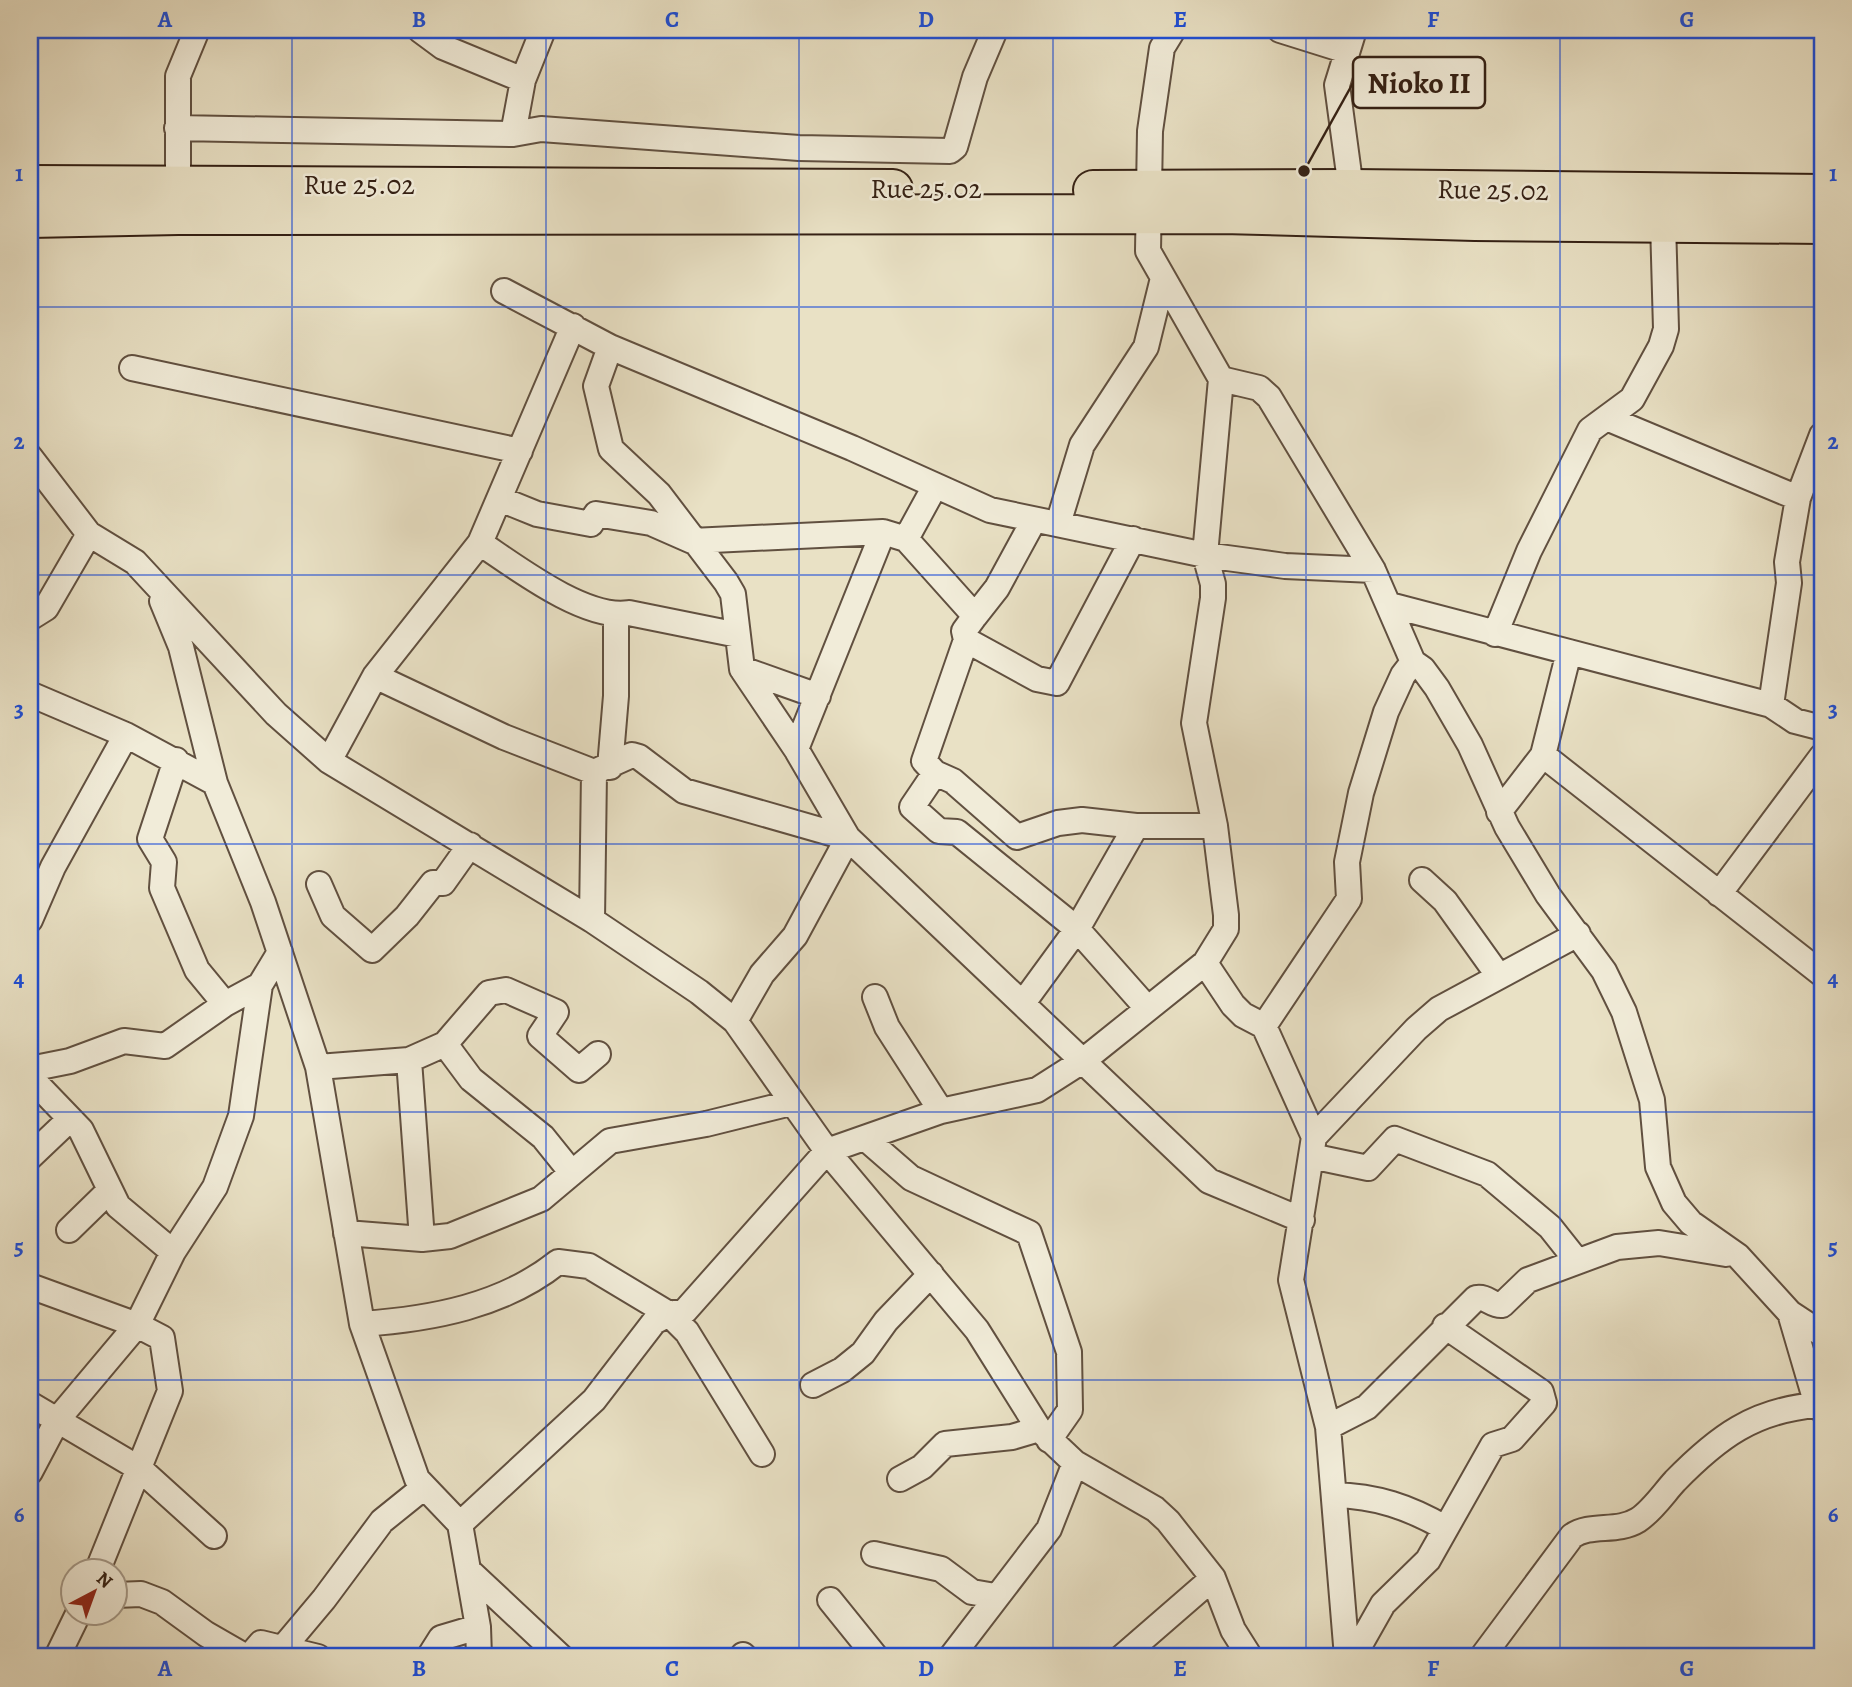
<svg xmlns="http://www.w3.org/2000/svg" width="1852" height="1687" font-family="Alegreya,serif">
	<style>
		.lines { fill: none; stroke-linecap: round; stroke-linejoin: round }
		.minor-casing { stroke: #615040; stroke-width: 28 }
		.primary-casing { stroke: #342014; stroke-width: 42 }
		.minor { stroke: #f1ecd9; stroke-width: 24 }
		.primary { stroke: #e9e1c5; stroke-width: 38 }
		.grid { fill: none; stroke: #1d4ed8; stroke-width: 2; stroke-opacity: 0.55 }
		.labels { text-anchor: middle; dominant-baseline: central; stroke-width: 5; stroke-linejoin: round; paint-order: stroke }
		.street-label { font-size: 28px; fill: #342014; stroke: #f1ecd9 }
		.leader { fill: none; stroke: #342014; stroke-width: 2.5 }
		.callout-dot { fill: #342014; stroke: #f1ecd9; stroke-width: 2.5 }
		.callout { fill: #f1ecd9; stroke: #342014; stroke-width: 2.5 }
		.callout-label { font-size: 30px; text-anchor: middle; font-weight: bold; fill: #342014 }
		.neatline { fill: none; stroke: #1d4ed8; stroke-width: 2.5 }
		.grid-label { font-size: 23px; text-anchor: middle; font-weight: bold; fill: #1d4ed8 }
	</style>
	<rect width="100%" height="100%" fill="#e9e1c5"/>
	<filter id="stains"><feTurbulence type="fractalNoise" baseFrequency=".00286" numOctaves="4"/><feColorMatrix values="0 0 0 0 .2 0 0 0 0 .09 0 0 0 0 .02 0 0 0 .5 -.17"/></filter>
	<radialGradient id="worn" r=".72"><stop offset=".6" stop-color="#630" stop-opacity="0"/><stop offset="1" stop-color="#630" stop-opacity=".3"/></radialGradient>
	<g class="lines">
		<g class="minor-casing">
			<path id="minor" d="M420 30 443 47 523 80
				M1173 30 1162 48 1150 131 1148 251 1221 379 1259 388 1269 397 1373 570 1413 662 1423 669 1437 688 1470 745 1507 827 1548 895 1604 971 1624 1012 1652 1100 1658 1167 1674 1203 1691 1223 1738 1256 1790 1313 1822 1334
				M1280 30 1347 51
				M177 128 513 134 523 80 543 30
				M513 134 541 129 799 148 950 151 955 147 975 77 995 30
				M1351 189 1337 85 1354 30
				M178 200V76L197 30
				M504 291 610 347 852 448 990 510 1205 555 1285 566 1373 570
				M610 347 596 386 611 449 659 494 726 582 733 594 742 669 796 749 848 838 1209 1181 1302 1220
				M132 368 520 451
				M1609 419 1798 498
				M30 457 89 534 135 562 276 714 329 761 592 920 699 992 735 1021 827 1151 977 1330 1039 1429 1075 1463 1155 1509 1168 1521 1213 1578 1233 1630 1250 1657
				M500 499 537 514 591 524 596 514 651 523 692 541 883 532 906 539 975 616 964 631 966 640 924 761 935 773 953 781 1017 837 1058 823 1082 820 1136 826H1215
				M1058 524 1082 445 1146 347 1163 278
				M906 539 935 486
				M480 543C516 567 585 620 629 613L738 635
				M162 601 181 647 215 783 263 902 318 1067 362 1324 417 1479 460 1524 478 1627 479 1657
				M1390 605 1771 705 1795 721 1822 728
				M975 616 997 588 1034 520
				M30 618 46 608 89 534
				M1495 634 1529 551 1590 430 1632 399 1661 346 1666 329 1663 222
				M966 640 1037 679 1057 683 1133 539
				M742 669 818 696
				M375 676 504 737 594 772 632 755 639 757 684 791 848 838 795 936 762 974 735 1021
				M30 694 126 735 215 783
				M1771 705 1789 583 1787 562 1798 498 1822 435
				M796 749 883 532
				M1543 755 1822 974
				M176 760 150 839 164 862 162 888 197 970 225 1004
				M329 761 375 676 480 543 573 326
				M610 767 616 696V615
				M935 773 912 807 939 831 957 832 1077 929 1147 1008
				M1499 812 1543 755 1569 652
				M1422 880 1445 901 1498 975
				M319 884 333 916 372 950 407 916 433 883H443L470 845
				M1719 894 1822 756
				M30 920 53 867 126 735
				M592 920 594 772
				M1205 963 1233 1005 1243 1015 1264 1026 1314 1137
				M875 997 887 1027 941 1111
				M1023 1003 1077 929 1136 826
				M1264 1026 1349 899 1347 862 1361 793 1386 712 1403 675 1413 662
				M445 1044 471 1079 543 1137 572 1173
				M409 1060 422 1239
				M318 1067 409 1060 445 1044 489 993 506 990 556 1012 540 1036 579 1070 598 1054
				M30 1069 70 1061 124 1041 165 1046 225 1004 260 985
				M30 1077 81 1130 118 1206 173 1252
				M865 1138 911 1178 1029 1233 1069 1352 1070 1410 1049 1440
				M1311 1156 1368 1168 1395 1139 1487 1174 1550 1227 1577 1261
				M30 1157 70 1119
				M69 1230 110 1190
				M346 1233 422 1239 450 1236 541 1199 610 1141 706 1124 791 1103
				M30 1286 137 1325 162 1338 170 1391 97 1572
				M1790 1313 1817 1405 1822 1410
				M362 1324C432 1319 503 1306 558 1262L589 1266 669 1314 687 1332 762 1454
				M813 1385 842 1370 863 1353 886 1321 931 1274
				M30 1404 140 1469 214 1536
				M1328 1427 1367 1407 1476 1298C1487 1296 1492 1306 1502 1305L1528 1280 1617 1247 1659 1243 1726 1254
				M30 1472 58 1419 137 1325 173 1252 215 1187 241 1116 260 985 280 952
				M900 1479 922 1467 945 1444 1012 1437 1039 1429
				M1334 1495C1376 1496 1409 1507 1445 1528
				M460 1524 594 1400 654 1322 669 1314 685 1311 827 1151 941 1111 1037 1090 1084 1060 1205 963 1226 929V915L1215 826 1194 723 1213 598V584L1205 555 1221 379
				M874 1554 941 1569 972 1592 995 1596
				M468 1570 561 1657
				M116 1595 141 1594 162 1602 206 1634 246 1657
				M830 1600 876 1657
				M282 1649 324 1599 382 1521 423 1488
				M743 1655 745 1657
				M57 1657 78 1614
				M249 1657 261 1643 318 1657
				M429 1657 441 1638 478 1627
				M951 1657 1049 1529 1075 1463
				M1122 1657 1213 1578
				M1347 1657 1328 1427 1291 1280 1314 1137 1416 1029 1439 1009 1578 934
				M1353 1657 1383 1604 1428 1560 1493 1445 1512 1439 1544 1403 1541 1392 1445 1326
				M1482 1657 1572 1536C1591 1523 1617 1533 1638 1520 1652 1511 1664 1493 1675 1481 1718 1437 1754 1410 1817 1405"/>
		</g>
		<g class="primary-casing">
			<path id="primary" d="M30 185 893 189
				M1093 190 1351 189 1822 194
				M30 218 178 215 1223 214 1475 221 1822 224"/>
		</g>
		<use href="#minor" class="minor"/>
		<use href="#primary" class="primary"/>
	</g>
	<path class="grid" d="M292 30V1657M546 30V1657M799 30V1657M1053 30V1657M1306 30V1657M1560 30V1657M30 307H1822M30 575H1822M30 844H1822M30 1112H1822M30 1380H1822"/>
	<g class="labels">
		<g class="street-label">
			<text x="359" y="185">Rue 25.02</text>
			<text x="926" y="189">Rue 25.02</text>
			<text transform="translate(1493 190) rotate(1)">Rue 25.02</text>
		</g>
	</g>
	<path class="leader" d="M1304 171L1353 83"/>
	<circle class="callout-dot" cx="1304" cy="171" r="7"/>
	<rect class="callout" x="1353" y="57" width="132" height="51" rx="7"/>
	<g class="callout-label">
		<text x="1419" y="93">Nioko II</text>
	</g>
	<rect width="1852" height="1687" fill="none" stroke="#e9e1c5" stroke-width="77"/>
	<g transform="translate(94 1592) rotate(41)"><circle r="33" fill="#f1ecd9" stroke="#a59a8a" stroke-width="2"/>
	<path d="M0-5L12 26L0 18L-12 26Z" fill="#8f2418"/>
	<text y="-10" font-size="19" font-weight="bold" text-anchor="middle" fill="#342014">N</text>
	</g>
	<rect x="38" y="38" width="1776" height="1610" class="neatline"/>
	<g class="grid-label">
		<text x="165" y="27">A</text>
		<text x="419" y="27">B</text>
		<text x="672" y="27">C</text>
		<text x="926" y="27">D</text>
		<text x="1180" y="27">E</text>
		<text x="1433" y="27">F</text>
		<text x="1687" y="27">G</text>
		<text x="19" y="181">1</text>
		<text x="1833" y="181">1</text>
		<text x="19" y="449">2</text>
		<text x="1833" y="449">2</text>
		<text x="19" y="717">3</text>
		<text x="1833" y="717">3</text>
		<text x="19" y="986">4</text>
		<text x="1833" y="986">4</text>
		<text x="19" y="1254">5</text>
		<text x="1833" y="1254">5</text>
		<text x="19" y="1522">6</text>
		<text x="1833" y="1522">6</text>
		<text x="165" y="1676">A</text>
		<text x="419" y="1676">B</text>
		<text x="672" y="1676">C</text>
		<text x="926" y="1676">D</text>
		<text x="1180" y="1676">E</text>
		<text x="1433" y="1676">F</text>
		<text x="1687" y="1676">G</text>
	</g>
	<rect width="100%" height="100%" filter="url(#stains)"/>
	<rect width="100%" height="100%" fill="url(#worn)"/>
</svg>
